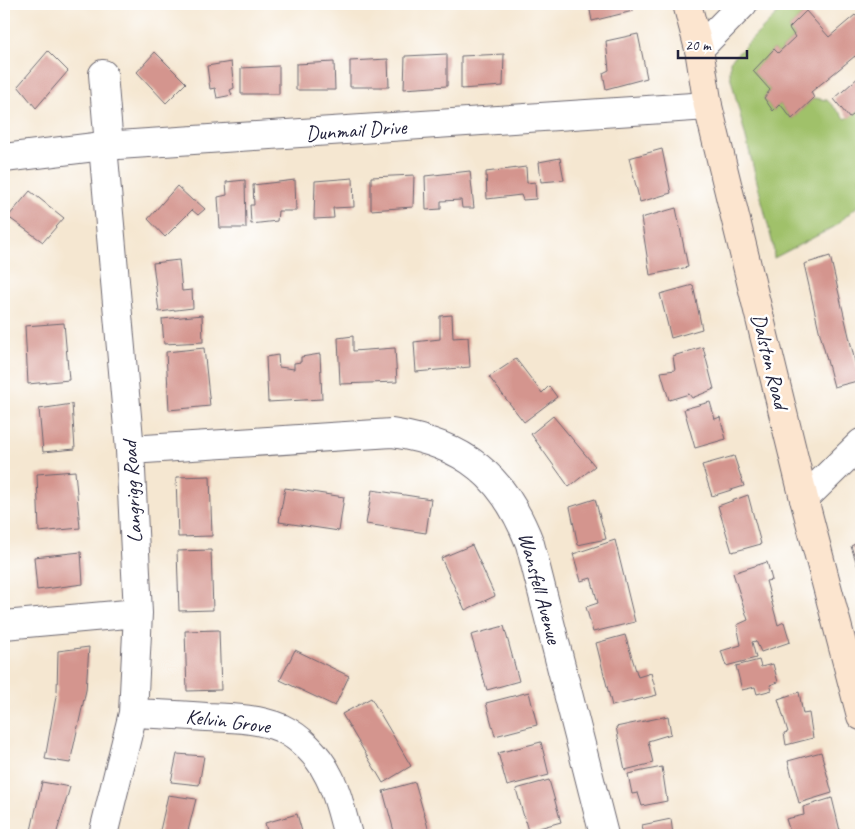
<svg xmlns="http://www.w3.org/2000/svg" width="865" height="839" font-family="Caveat,sans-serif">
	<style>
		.green { fill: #a0c16a; stroke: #617252 }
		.building { fill: #d4958e }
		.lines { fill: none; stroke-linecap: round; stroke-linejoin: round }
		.minor-casing { stroke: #6c6770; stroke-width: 30 }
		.tertiary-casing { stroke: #6c6770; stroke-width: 30 }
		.secondary-casing { stroke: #6c6770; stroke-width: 30 }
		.minor { stroke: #fff; stroke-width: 28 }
		.tertiary { stroke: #fff; stroke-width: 28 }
		.secondary { stroke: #fce5cf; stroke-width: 28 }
		.labels { text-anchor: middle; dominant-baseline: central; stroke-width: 5; stroke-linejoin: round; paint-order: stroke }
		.street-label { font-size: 21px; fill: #22223b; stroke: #fff }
	</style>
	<rect width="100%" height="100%" fill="#fff"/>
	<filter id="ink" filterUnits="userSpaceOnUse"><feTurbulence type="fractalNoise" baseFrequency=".02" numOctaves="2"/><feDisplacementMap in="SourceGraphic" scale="10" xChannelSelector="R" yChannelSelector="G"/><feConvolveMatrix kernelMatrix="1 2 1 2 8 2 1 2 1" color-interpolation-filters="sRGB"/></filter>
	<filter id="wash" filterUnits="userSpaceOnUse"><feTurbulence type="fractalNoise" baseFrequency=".0096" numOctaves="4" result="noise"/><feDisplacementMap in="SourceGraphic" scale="20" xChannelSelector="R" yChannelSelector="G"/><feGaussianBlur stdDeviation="1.12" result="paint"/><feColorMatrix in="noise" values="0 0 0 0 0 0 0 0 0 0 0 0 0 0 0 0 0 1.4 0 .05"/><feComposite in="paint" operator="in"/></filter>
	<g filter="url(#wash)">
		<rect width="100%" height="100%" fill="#f5e7d1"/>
		<path class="green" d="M787 4H802L806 11 789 28 795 37 778 53 774 49 753 71 770 90 764 98 773 111 780 104 792 119 814 98 827 100 846 119 861 106V203L834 227 774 258 773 245 730 75V61Z"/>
		<g id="blocks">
			<path class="building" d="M592 4H632L633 11 592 21 589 5Z
				M806 11 829 37 855 15 861 21V63L855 56 811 92 814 98 792 119 780 104 773 111 764 98 770 90 753 71 774 49 778 53 795 37 789 28Z
				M638 34 647 78 606 89 603 73 609 70 606 41Z
				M48 51 68 71 36 108 18 86Z
				M155 52 186 83 166 103 137 72Z
				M447 54V86L404 89 405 56Z
				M504 54 503 86 461 89V56Z
				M388 59 389 87H350V61Z
				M231 62 234 88 230 90 232 95 217 98 215 88 210 89 207 66Z
				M334 62 335 90H296V64Z
				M279 66V94H241V68Z
				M861 75V109L849 118 834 99Z
				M662 149 671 193 640 202 629 158Z
				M560 158 564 180 541 182 539 162Z
				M526 167 527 183 535 182 536 199 523 200 521 195 487 199 486 172Z
				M470 171 474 208H462L461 200 441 201V209L426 210 425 176Z
				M414 175 413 207 371 210V177Z
				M353 178 354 207 333 208 334 218 314 219 315 181Z
				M245 180 246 228H220L218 197 227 195 226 182Z
				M295 180 296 211H278L277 221 251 224 250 205H254L253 185Z
				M177 186 193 201 195 200 205 209 198 215 192 210 165 237 148 219Z
				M30 191 64 218 43 242 8 217Z
				M676 208 688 267 650 275 641 218Z
				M830 256 857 370 861 369V380L834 387 819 330 804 264Z
				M179 260 182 291 192 290 193 308 159 312 153 263Z
				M693 285 702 329 671 338 660 294Z
				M202 315 203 342 164 344 162 319Z
				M452 315 453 338 468 337 470 367 416 372 414 342 440 339V316Z
				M64 323 69 380 28 384 25 326Z
				M353 336V351L395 348 397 382 340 384 338 338Z
				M703 347 714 389 692 398 689 394 669 400 661 372 675 370 673 356Z
				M204 348 210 406 169 410 166 352Z
				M320 354 322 399 268 402 266 357 278 355 279 367 294 369V363L301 362V357Z
				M516 359 542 393 549 386 557 397 524 422 489 377Z
				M710 402 715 419 720 417 726 439 695 448 684 409Z
				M72 404 75 449 43 452 39 409Z
				M553 416 595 466 569 487 531 434Z
				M734 456 744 486 712 496 702 465Z
				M75 471 80 528 39 532 37 474Z
				M210 476 212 536 178 537 176 477Z
				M285 488 344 497 339 531 279 522Z
				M372 490 431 499 426 533 366 524Z
				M748 495 761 544 732 552 718 506Z
				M595 499 606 539 578 545 570 507Z
				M615 540 635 622 593 632 586 607 598 603 591 578 581 581 573 554Z
				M861 541V577L851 546Z
				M472 545 495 596 465 610 441 558Z
				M211 550 213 610 179 611 177 551Z
				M81 552 83 584 37 590 34 557Z
				M767 562 772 580 766 581 778 625 784 622 790 642 761 652 756 641 752 642 756 658 726 666 721 651 741 645 737 625 748 620 733 573Z
				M504 626 519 681 487 690 471 635Z
				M219 630 221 690 187 691 185 631Z
				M625 635 638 677 651 673 657 695 612 706 596 643Z
				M89 647 86 690 70 763 45 759 57 691 58 651Z
				M295 650 349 676 335 706 280 680Z
				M759 660 761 667 773 664 778 682 770 685 772 690 757 694 755 687 742 690 736 666Z
				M529 692 537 725 495 736 486 703Z
				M799 692 803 714 809 713 813 738 786 745 784 733 788 732 778 699Z
				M371 698 411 766 383 783 342 714Z
				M668 716 671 734 648 741 653 763 625 770 616 727Z
				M541 742 549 775 507 786 498 753Z
				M821 752 832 793 799 803 788 761Z
				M177 754 204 756 199 785 171 782Z
				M662 767 667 801 642 806 638 793 632 794 628 774Z
				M549 780 561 822 528 831 516 789Z
				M42 782 70 787 56 835H30Z
				M415 782 430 835H395L383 791Z
				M168 795 196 799 187 835H159Z
				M832 798 841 835H791L786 819 804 815 803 807Z
				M297 814 303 835H268L265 823Z
				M671 819 673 835H644L642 825Z"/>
		</g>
	</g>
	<g filter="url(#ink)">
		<use href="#blocks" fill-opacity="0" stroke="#6c6770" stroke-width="1"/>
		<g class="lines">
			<g class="minor-casing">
				<path id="minor" d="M103 74 109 146
					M103 146 130 450 138 613 133 713 103 835
					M130 450 392 433C465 444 504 476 530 544L604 835
					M804 499 861 443
					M4 625 138 613
					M133 713C158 714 182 715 206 717 231 718 258 718 281 728 300 737 318 755 327 773 338 792 342 815 348 835"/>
			</g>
			<g class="tertiary-casing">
				<path id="tertiary" d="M699 49 743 4
					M4 158 103 146 708 106"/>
			</g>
			<g class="secondary-casing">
				<path id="secondary" d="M687 4 699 49 708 106 804 499 861 716"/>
			</g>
			<use href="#minor" class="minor"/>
			<use href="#tertiary" class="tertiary"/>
			<use href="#secondary" class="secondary"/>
		</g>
	</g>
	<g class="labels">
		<g class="street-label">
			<text transform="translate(356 130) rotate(-4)">Dunmail Drive</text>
			<text transform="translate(770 361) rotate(76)">Dalston Road</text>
			<text transform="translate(132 492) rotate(-93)">Langrigg Road</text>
			<text transform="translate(540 588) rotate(75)">Wansfell Avenue</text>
			<text transform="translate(228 721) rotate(7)">Kelvin Grove</text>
		</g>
	</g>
	<rect width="865" height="839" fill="none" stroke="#fff" stroke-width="20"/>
	<path d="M678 50v8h69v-8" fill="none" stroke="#22223b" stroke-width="2.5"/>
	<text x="685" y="50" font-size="15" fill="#22223b" stroke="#ffffff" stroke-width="4" paint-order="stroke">20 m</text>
</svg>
